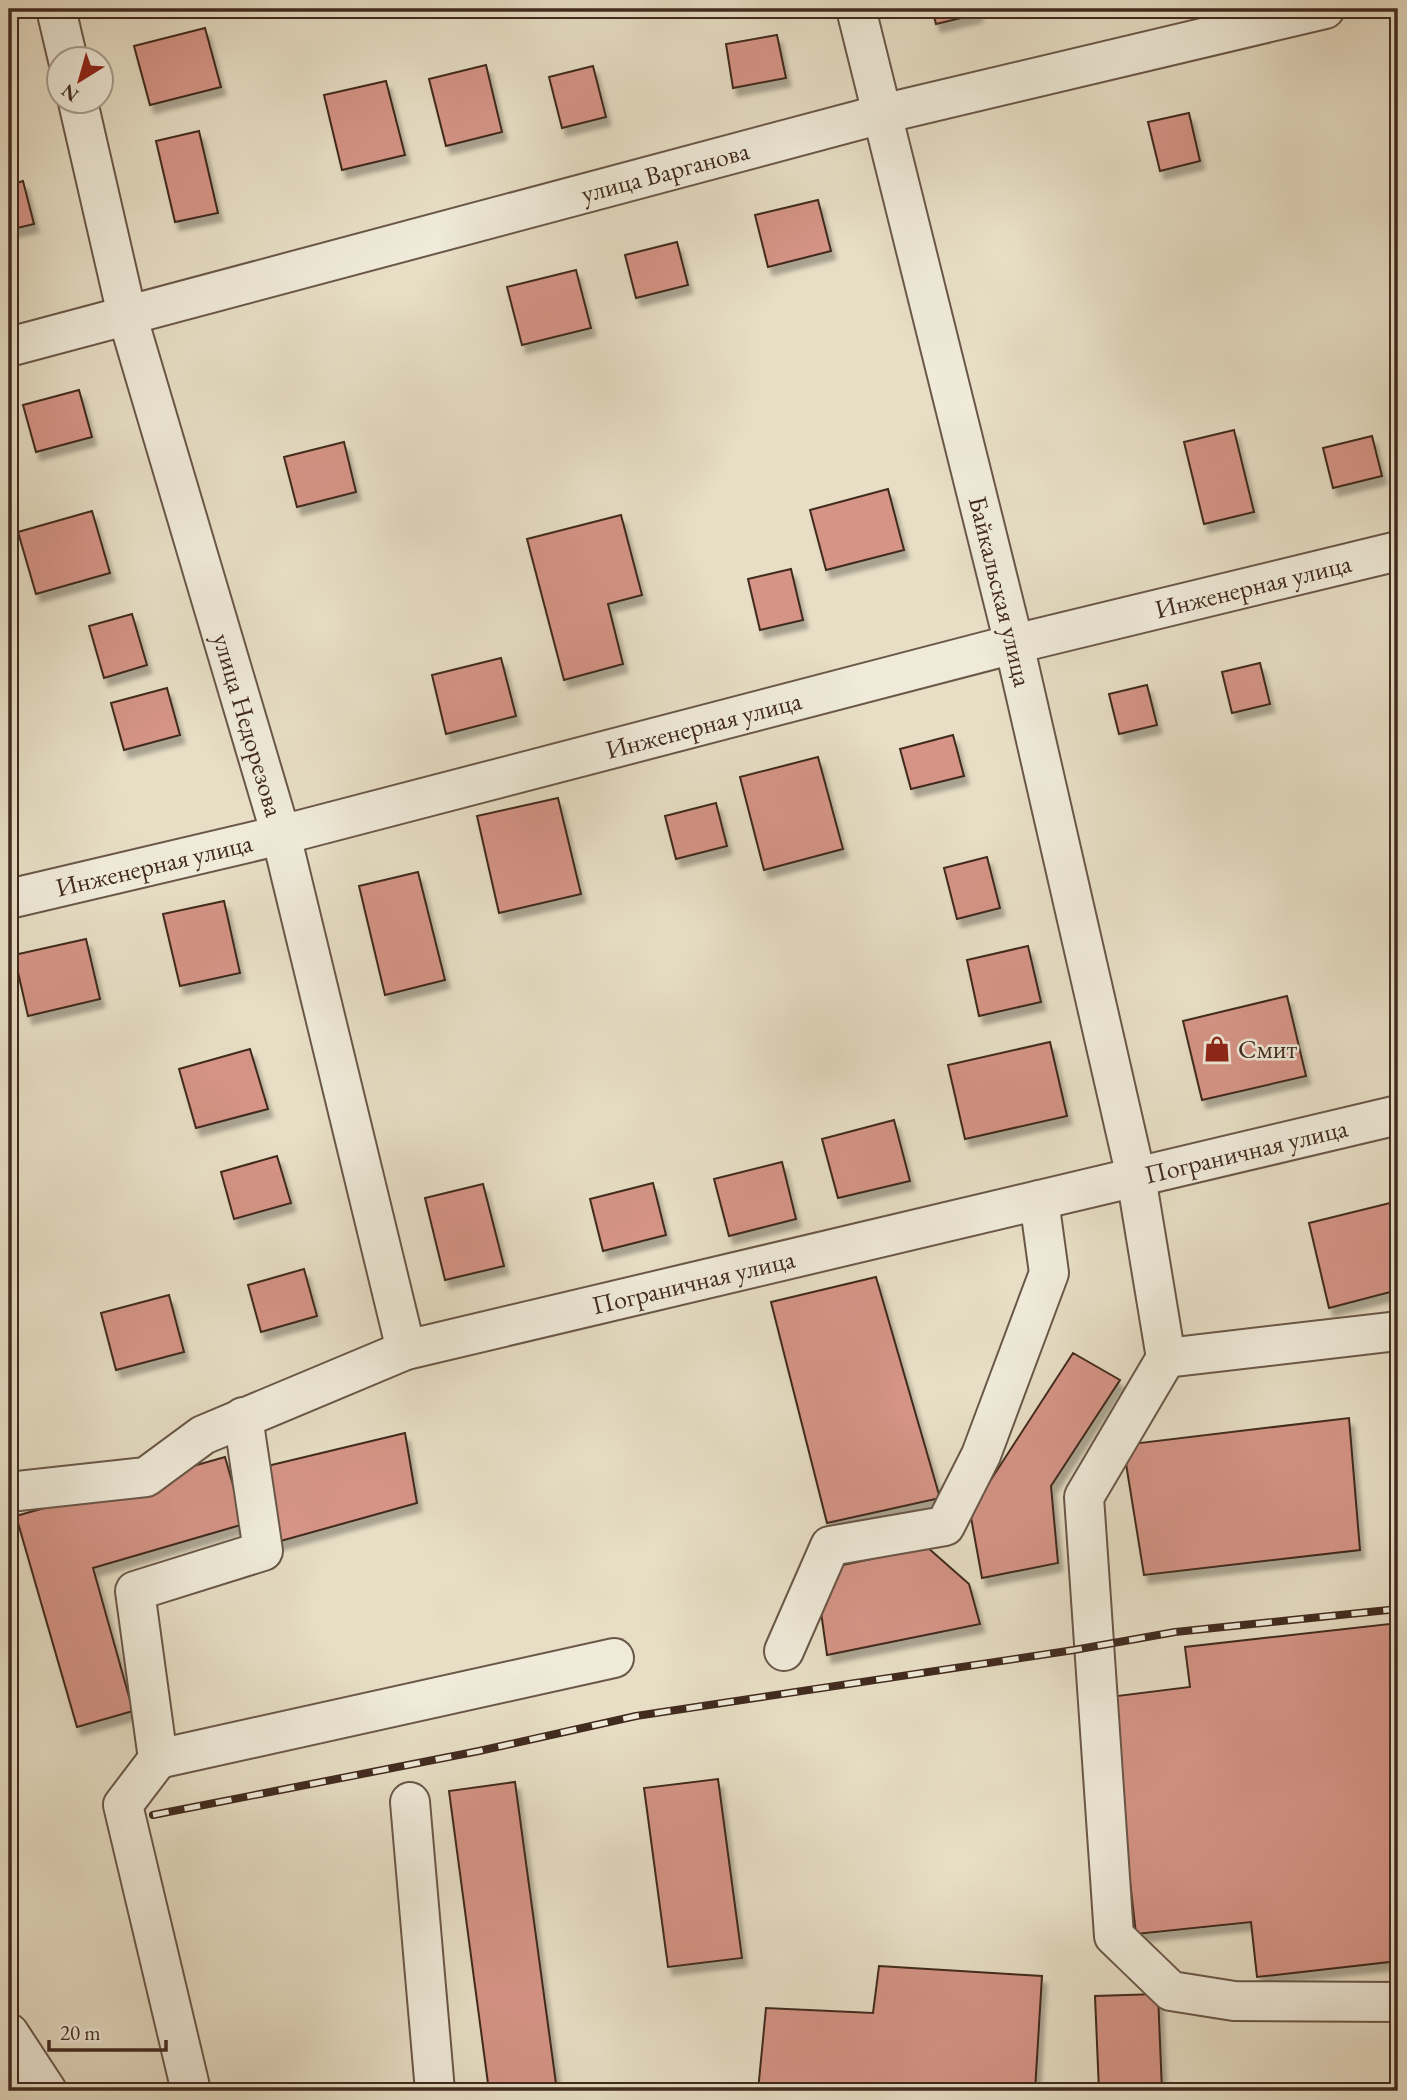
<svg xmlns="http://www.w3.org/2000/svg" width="1407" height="2100" font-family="'EB Garamond',serif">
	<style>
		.building { fill: #d59486; stroke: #412a1e; stroke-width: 2; filter: url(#shadow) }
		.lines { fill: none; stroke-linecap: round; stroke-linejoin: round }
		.minor-casing { stroke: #6a5748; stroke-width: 42 }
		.minor { stroke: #efead9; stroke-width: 38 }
		.rail-casing { stroke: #412a1e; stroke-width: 8 }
		.rail { stroke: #efead9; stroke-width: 5; stroke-dasharray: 16; stroke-linecap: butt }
		.labels { text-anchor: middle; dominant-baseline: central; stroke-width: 5; stroke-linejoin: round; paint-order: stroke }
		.street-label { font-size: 26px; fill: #412a1e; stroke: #efead9 }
		.poi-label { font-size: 26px; fill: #412a1e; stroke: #efead9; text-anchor: start }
	</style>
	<defs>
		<filter id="shadow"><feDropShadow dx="4.5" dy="8" stdDeviation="2" flood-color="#0004"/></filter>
	</defs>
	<rect width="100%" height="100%" fill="#e7dec5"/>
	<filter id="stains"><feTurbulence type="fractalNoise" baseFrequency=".00286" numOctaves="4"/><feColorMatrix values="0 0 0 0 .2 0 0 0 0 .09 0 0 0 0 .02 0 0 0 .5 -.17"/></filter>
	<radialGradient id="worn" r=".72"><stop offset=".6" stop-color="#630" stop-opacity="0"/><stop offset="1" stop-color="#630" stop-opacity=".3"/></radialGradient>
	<path class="building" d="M932 9H977L978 14 936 24Z
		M205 28 221 87 150 105 134 46Z
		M777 35 786 78 733 88 726 44Z
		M486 65 502 132 446 146 429 79Z
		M593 66 606 117 562 128 549 77Z
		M386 81 405 155 342 170 324 95Z
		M1189 113 1200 161 1160 171 1148 122Z
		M199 131 218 213 175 222 156 141Z
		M23 181 34 224 9 230V185Z
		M818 200 831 251 768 267 755 215Z
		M677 242 688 285 636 298 625 255Z
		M576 270 591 328 522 345 507 287Z
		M79 390 92 437 36 452 23 405Z
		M1234 430 1254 512 1204 524 1184 442Z
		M1372 436 1382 476 1333 488 1323 448Z
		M344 442 356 492 297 507 284 457Z
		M888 489 904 550 826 570 810 510Z
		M92 511 110 573 36 594 18 532Z
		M621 515 642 595 608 604 623 664 564 680 527 539Z
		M791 569 803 620 760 630 748 579Z
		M132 614 147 665 104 678 89 626Z
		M501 658 516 716 446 734 432 675Z
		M1260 663 1270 704 1232 713 1222 672Z
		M1147 685 1157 725 1119 734 1109 694Z
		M167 688 180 735 124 750 111 703Z
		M953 735 964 776 911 789 900 749Z
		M818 757 843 849 764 870 740 777Z
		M558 798 581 894 499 913 477 816Z
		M716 803 727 846 676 859 665 816Z
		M987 857 1000 908 957 919 944 868Z
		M418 872 445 980 385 995 359 886Z
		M224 901 240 973 180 986 163 914Z
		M86 939 100 999 28 1016 14 955Z
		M1028 946 1041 1002 979 1016 967 960Z
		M1287 996 1306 1076 1202 1100 1183 1021Z
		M1050 1042 1067 1116 965 1139 948 1065Z
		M250 1049 268 1109 196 1128 179 1069Z
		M894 1120 910 1181 838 1198 822 1139Z
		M277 1156 291 1203 234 1219 221 1172Z
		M782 1162 796 1219 729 1236 714 1179Z
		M653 1183 666 1235 603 1251 590 1199Z
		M483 1184 504 1266 445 1280 425 1198Z
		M1398 1201V1290L1329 1308 1309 1223Z
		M304 1269 317 1316 261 1332 248 1285Z
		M876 1277 940 1498 827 1523 771 1302Z
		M169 1295 184 1352 116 1370 101 1313Z
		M1073 1353 1120 1380 1051 1486 1058 1563 982 1578 970 1512Z
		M1349 1418 1360 1550 1144 1575 1123 1445Z
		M405 1433 417 1503 277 1542 263 1467Z
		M225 1457 244 1524 93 1568 133 1711 77 1727 16 1516Z
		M927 1547 969 1584 980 1624 827 1655 821 1612 843 1565Z
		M1398 1623V1961L1257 1977 1251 1922 1136 1934 1109 1697 1190 1687 1185 1647Z
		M718 1779 742 1958 668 1967 644 1788Z
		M515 1782 557 2091H489L449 1791Z
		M879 1966 1042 1976 1035 2091H758L766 2008 873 2013Z
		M1158 1994 1162 2091H1099L1095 1996Z"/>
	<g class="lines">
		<g class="minor-casing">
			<g id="minor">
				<path d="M56 9 68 60"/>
				<path id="s1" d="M856 9 1014 644 1136 1177 1166 1358 1084 1497 1114 1936 1171 1991 1234 2001 1398 2002"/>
				<path id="s2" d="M78 102 127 315 281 835 406 1350"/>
				<path id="s3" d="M9 347 882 114 1325 9"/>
				<path id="s4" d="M9 899 281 835 1014 644 1398 551"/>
				<path d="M1166 1358 1398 1331"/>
				<path id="s5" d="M9 1492 146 1477 203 1435 406 1350 1398 1115"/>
				<path d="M784 1651 830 1546 945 1526 981 1455 1049 1273 1039 1200"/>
				<path d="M158 1759 614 1658"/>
				<path d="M410 1802 435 2091"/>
				<path d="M9 2033 47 2091"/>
				<path d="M191 2091 123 1805 158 1759 135 1591 263 1551 243 1417"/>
			</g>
		</g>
		<use href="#minor" class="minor"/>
		<g class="rail-casing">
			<path id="rail" d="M153 1815 479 1751 636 1716 1074 1650 1175 1632 1398 1609"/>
		</g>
		<use href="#rail" class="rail"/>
	</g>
	<defs>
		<g id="shop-bare" transform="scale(2.1)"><path d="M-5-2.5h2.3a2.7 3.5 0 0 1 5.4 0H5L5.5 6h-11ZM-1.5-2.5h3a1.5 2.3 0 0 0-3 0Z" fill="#8f2418" stroke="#efead9" stroke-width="2.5" paint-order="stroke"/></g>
	</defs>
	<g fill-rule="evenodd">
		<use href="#shop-bare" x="1217" y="1049"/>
	</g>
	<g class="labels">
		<g class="street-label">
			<text stroke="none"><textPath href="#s3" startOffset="679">улица Варганова</textPath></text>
			<text stroke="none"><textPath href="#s4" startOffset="1283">Инженерная улица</textPath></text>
			<text stroke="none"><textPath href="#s1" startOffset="600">Байкальская улица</textPath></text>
			<text stroke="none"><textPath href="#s2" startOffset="646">улица Недорезова</textPath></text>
			<text stroke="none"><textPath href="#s4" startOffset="716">Инженерная улица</textPath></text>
			<text stroke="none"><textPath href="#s4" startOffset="149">Инженерная улица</textPath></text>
			<text stroke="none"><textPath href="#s5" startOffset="1292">Пограничная улица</textPath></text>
			<text stroke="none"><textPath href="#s5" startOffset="724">Пограничная улица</textPath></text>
		</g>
		<g class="poi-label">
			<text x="1238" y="1049">Смит</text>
		</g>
	</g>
	<rect width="1407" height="2100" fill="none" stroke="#e7dec5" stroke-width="35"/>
	<rect x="10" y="10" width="1386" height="2079" fill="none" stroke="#412a1e" stroke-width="3.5"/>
	<rect x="18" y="18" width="1372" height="2065" fill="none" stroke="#412a1e" stroke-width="2"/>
	<g transform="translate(80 80) rotate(217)"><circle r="33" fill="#efead9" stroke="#a99d8e" stroke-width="2"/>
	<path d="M0-5L12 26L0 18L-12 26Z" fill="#8f2418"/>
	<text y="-10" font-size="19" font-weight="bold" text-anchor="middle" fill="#412a1e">N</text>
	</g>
	<path d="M49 2040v10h117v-10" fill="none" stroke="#412a1e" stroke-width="3.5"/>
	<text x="60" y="2040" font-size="21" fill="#412a1e" stroke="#efead9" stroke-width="5" paint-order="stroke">20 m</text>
	<rect width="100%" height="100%" filter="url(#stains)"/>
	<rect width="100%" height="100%" fill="url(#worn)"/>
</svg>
